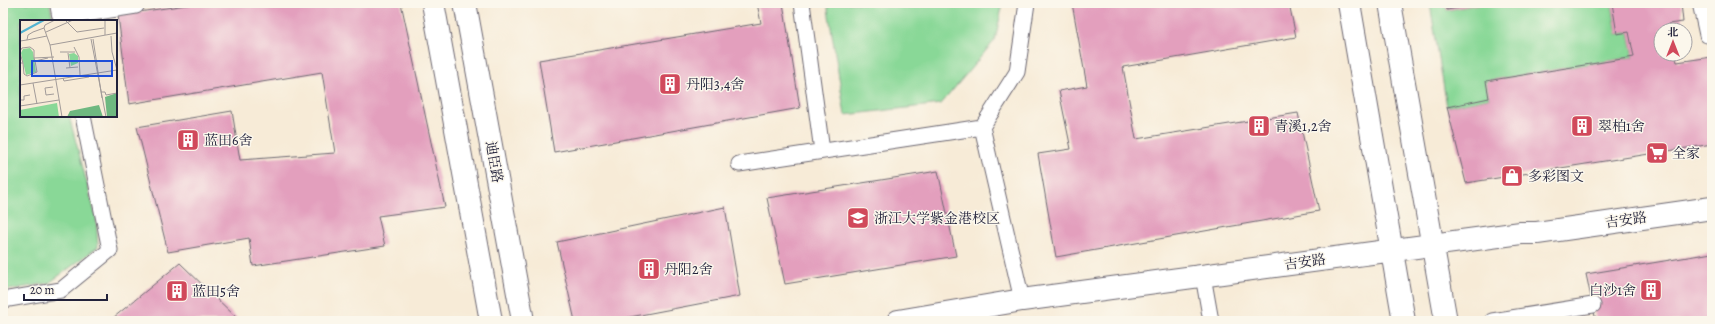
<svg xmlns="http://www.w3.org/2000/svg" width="1715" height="324" font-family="Alegreya,'Noto Serif SC',serif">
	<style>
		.green { fill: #89d897; stroke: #567d69 }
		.building { fill: #e39fbd }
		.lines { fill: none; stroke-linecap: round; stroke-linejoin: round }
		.lane-casing { stroke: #6d6872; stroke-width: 17 }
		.street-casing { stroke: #6d6872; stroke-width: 24 }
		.lane { stroke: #fff; stroke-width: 15 }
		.street { stroke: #fff; stroke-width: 22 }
		.labels { text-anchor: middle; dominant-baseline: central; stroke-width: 3; stroke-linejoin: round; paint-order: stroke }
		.poi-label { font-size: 14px; fill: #22223b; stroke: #fbf7ec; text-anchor: start }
		.street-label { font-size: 14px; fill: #22223b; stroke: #fbf7ec }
		.inset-river { fill: none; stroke: #52b3d1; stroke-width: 2 }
		.inset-road { fill: none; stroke: #a29b99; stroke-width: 1 }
		.view { fill: #1d4ed8; fill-opacity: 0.15; stroke: #1d4ed8; stroke-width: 2 }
		.inset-edge { fill: none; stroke: #22223b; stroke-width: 2 }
	</style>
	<rect width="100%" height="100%" fill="#fbf7ec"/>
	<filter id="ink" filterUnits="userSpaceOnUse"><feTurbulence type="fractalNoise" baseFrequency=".025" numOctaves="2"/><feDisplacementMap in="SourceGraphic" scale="8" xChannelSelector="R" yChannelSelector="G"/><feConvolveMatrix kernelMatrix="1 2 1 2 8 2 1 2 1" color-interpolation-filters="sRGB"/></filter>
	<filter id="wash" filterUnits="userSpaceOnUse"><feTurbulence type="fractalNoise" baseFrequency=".012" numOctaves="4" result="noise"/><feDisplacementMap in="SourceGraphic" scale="16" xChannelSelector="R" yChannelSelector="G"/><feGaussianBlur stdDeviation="0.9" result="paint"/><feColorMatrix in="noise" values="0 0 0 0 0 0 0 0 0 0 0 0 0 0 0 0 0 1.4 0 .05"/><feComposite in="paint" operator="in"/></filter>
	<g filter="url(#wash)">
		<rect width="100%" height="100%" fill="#f7ebd7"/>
		<path class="green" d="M3 3H50L53 21H21V116H69L96 217 98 247 49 283 3 291Z
			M827 3H1003L995 40 941 104 845 115Z
			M1445 3 1447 10 1484 3H1612L1617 34 1629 32 1634 57 1487 81 1489 98 1447 107 1430 4Z"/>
		<g id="blocks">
			<path class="building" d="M200 3H401L445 207 378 216 385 246 253 266 249 238 168 252 137 127 232 111 240 160 335 153 322 72 129 104 118 15Z
				M757 3H783L800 108 554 152 539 60 761 23Z
				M1072 3H1289L1296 37 1123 67 1136 139 1298 113 1319 211 1056 257 1038 154 1071 149 1059 91 1087 86Z
				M1445 3H1480V4L1447 10Z
				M1612 3H1681L1683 22 1668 24 1669 30H1661V54H1675L1677 62 1712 57V144L1466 183 1447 107 1489 98 1486 81 1634 57 1629 32 1617 34Z
				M938 171 956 256 785 284 767 198Z
				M725 207 740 296 609 321H575L557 242Z
				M1712 253V321H1596L1586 274Z
				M180 263 240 321H100L113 318Z"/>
		</g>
	</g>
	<g filter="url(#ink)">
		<use href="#blocks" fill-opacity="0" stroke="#6d6872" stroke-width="1"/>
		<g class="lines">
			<g class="lane-casing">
				<path id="lane" d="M802 3 822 151
					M1700 3 1707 35 1712 34
					M739 164 982 127
					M1203 276 1211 321
					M3 300 61 290 110 250 83 116
					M1022 300 982 127 1017 72 1027 3
					M1492 321 1593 305"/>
			</g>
			<g class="street-casing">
				<path id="street" d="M61 3 63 14 134 3
					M433 3 491 321
					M465 3 523 321
					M1349 3 1404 321
					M1390 3 1446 321
					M898 321 1022 300 1521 233H1537L1712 208"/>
			</g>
			<use href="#lane" class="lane"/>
			<use href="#street" class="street"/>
		</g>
	</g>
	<defs>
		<g id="building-square" transform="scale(1.15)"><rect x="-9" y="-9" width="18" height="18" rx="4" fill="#d1495b" stroke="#fbf7ec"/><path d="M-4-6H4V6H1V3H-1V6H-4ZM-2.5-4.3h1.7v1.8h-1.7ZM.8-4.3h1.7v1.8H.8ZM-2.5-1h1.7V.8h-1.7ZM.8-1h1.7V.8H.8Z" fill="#fff"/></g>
		<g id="supermarket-square" transform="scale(1.15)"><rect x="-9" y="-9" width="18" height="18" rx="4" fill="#d1495b" stroke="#fbf7ec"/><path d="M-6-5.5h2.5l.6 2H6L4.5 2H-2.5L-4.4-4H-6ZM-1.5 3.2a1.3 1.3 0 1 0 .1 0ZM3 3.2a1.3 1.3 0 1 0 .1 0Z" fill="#fff"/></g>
		<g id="shop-square" transform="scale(1.15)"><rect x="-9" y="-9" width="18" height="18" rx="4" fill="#d1495b" stroke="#fbf7ec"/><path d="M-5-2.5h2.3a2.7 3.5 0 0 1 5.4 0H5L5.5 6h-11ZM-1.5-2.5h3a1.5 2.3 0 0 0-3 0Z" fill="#fff"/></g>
		<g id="university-square" transform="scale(1.15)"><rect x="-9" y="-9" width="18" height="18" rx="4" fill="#d1495b" stroke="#fbf7ec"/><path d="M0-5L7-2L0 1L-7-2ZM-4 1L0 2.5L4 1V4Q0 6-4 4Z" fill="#fff"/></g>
	</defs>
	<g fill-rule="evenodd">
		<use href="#building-square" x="670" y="84"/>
		<use href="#building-square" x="1259" y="126"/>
		<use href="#building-square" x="1582" y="126"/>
		<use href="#building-square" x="188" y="140"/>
		<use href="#supermarket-square" x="1657" y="153"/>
		<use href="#shop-square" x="1512" y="176"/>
		<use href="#university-square" x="858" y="218"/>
		<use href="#building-square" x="649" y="269"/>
		<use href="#building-square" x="1651" y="290"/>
		<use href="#building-square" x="177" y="291"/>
	</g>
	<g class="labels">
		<g class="poi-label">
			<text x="686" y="84">丹阳3,4舍</text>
			<text x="1274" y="126">青溪1,2舍</text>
			<text x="1598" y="126">翠柏1舍</text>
			<text x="204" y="140">蓝田6舍</text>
			<text x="1672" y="153">全家</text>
			<text x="1528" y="176">多彩图文</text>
			<text x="874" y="218">浙江大学紫金港校区</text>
			<text x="664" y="269">丹阳2舍</text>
			<text x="1636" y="290" text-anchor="end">白沙1舍</text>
			<text x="192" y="291">蓝田5舍</text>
		</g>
		<g class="street-label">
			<text transform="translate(494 162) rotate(80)">迪臣路</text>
			<text transform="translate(1626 220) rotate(-8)">吉安路</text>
			<text transform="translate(1305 262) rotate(-8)">吉安路</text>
		</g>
	</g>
	<g transform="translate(20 20)">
		<rect width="97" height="97" fill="#f7ebd7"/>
		<path d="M10 28 13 32 16 52 6 55 1 33 3 29ZM54 33 58 36V43L51 46 49 34ZM37 83 39 97H0V90Z" fill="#89d897"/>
		<path d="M97 73V97H87L85 77ZM79 85 83 97H47L50 91Z" fill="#6eb880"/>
		<path class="inset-river" d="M0 13 24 0"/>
		<path class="inset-road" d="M35 0 25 5 24 8 30 25 42 97M45 0 57 12 84 8M85 0V15M26 12 53 0M91 16 92 32 97 50M71 19 86 97M73 19 82 78M7 20 27 16M0 21 7 20 8 15 13 12 24 8M30 25 97 13M54 27 59 37 60 55M0 31 2 28 10 27 14 30V38M40 32H55M0 33 3 43H0M48 33 50 48M28 38 15 41 14 38 34 37M3 43 4 54 7 56 17 52 15 41M46 48 58 47M43 58 44 61 69 57 68 54M13 63 17 84M0 65 97 50M33 67 25 68 26 75 34 74M81 72H85L86 75 97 73M0 80H4V76L10 75M0 86 39 80"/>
		<path class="view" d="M12 41H92V56H12Z"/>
		<rect width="97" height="97" class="inset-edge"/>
	</g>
	<rect width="1715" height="324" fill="none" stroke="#fbf7ec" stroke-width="16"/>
	<g transform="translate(1673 42)"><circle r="19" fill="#fbf7ec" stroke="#a4a2a5"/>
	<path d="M0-3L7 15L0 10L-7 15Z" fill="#d1495b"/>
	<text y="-6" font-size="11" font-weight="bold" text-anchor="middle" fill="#22223b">北</text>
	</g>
	<path d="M24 294v6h83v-6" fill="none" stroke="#22223b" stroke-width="2"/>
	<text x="30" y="294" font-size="12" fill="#22223b" stroke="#fbf7ec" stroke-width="3" paint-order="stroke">20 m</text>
</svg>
